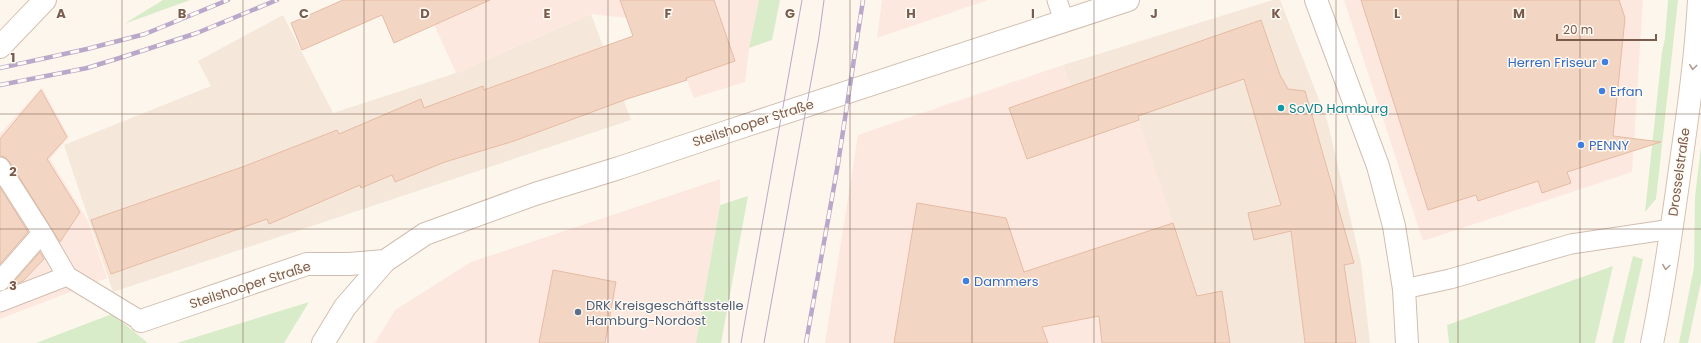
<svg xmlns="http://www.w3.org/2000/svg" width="1701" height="343" font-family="Poppins,sans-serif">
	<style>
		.residential { fill: #f5e8da }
		.commercial { fill: #fde8e0 }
		.green { fill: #d8ecc9 }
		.building { fill: #f3d5c3; stroke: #e6bba3 }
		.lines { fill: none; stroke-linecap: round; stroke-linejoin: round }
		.service-casing { stroke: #d1beb0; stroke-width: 21 }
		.minor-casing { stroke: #d1beb0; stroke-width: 24 }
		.tertiary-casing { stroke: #d1beb0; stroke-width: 24 }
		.secondary-casing { stroke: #d6c0b0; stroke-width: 24 }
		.service { stroke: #fff; stroke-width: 19 }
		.minor { stroke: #fff; stroke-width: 22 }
		.tertiary { stroke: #fff; stroke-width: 22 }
		.secondary { stroke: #fff; stroke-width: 22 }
		.tram { stroke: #b9a8c9; stroke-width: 1 }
		.rail-casing { stroke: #b9a8c9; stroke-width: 4.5 }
		.rail { stroke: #fffaf3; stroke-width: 3; stroke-dasharray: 9; stroke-linecap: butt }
		.oneway { stroke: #af9d94 }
		.grid { fill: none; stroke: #7a5c4d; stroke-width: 1; stroke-opacity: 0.55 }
		.shop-dot { fill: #3f7fe0; stroke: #fffaf3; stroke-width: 1.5 }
		.culture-dot { fill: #0f9aa8; stroke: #fffaf3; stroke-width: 1.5 }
		.service-dot { fill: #5c6f8a; stroke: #fffaf3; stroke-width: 1.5 }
		.labels { text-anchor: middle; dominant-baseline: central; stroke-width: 3; stroke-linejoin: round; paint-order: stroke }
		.shop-label { font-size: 13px; fill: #366cbe; stroke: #fffaf3; text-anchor: start }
		.culture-label { font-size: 13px; fill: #0d838f; stroke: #fffaf3; text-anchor: start }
		.street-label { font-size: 13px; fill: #7a5c4d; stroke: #fffaf3 }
		.service-label { font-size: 13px; fill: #4e5e75; stroke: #fffaf3; text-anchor: start }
		.grid-label { font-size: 13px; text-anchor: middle; font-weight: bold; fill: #7a5c4d; stroke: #fffaf3; stroke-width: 3; stroke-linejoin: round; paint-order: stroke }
	</style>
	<rect width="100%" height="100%" fill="#fdf6ec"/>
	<path class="residential" d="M1273 0H1280L1327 120 1361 263 1370 343H1175L1139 121 1088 139 1063 65Z
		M591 14 631 120 113 292 64 145 211 86 198 61 283 15 333 113 456 73Z"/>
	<path class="commercial" d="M423 0H759L749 48 745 82 694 98 663 22 591 14 456 73Z
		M882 0H988L877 38Z
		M1344 0H1643L1632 172 1423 241Z
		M1063 65 1088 139 1139 121 1198 296 1175 343H825L858 135Z
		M42 87 69 137 50 159 88 221 107 278 0 319V134Z
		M720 179V205L696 343H375L395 310 471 262Z"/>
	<path class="green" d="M163 0H190L124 24Z
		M759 0H780L772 40 749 48Z
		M1668 0H1678L1656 199 1645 212 1662 52 1665 38Z
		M1701 146V282L1688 343H1679L1694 267 1695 197Z
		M748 196 721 343H696L720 205Z
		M1633 256 1643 259 1624 343H1612Z
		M1613 266 1595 343H1449L1447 325Z
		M309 302 284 343H177Z
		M112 314 148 343H36Z"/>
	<path class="building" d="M343 0H490L394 43 382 15 302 50 291 23Z
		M620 0H714L735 61 686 78 687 80 627 99 514 141 445 162 395 182 392 175 361 188 360 185 269 224 267 219 111 274 91 220 245 166 337 130 339 134 421 99 424 108 483 86 484 90 633 36Z
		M1361 0H1619L1625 18 1613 136 1661 142 1567 172 1571 183 1542 193 1538 181 1478 201 1476 195 1428 210Z
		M1261 20 1280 75 1288 89 1305 91 1354 263 1344 265 1356 343H1305L1291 231 1254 240 1248 213 1281 205 1244 79 1138 116 1139 120 1027 159 1009 108Z
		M41 90 67 137 47 159 80 212 60 242 9 161 5 157 0 156V139Z
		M0 187 28 232 0 264Z
		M917 203 1006 218 1024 272 1173 223 1197 296 1222 291 1230 343H1102L1099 316 1042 327 1048 343H894Z
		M40 252 44 259 23 281 10 286Z
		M553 270 616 282 605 343H539Z"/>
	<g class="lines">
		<g class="service-casing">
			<path id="service" d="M1057 0 1064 21
				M0 167 42 233 67 276 141 321
				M0 281 42 233
				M1404 289 1450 279 1571 244 1672 229
				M0 302 67 276"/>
		</g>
		<g class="minor-casing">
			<path id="minor" d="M1316 0 1378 166 1394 226 1404 289 1407 343
				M141 321 307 264H349L385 261"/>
		</g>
		<g class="tertiary-casing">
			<path id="tertiary" d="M323 343 345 307 385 261 425 234 535 194 619 168 735 129 1128 0"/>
		</g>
		<g class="secondary-casing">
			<path id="secondary" d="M0 47 45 0
				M1652 343C1664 286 1672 227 1680 169 1688 113 1696 57 1699 0"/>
		</g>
		<use href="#service" class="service"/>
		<use href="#minor" class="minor"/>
		<use href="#tertiary" class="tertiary"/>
		<use href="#secondary" class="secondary"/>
		<path class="tram" d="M741 343 802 0
			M764 343 819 37 824 0"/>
		<g class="rail-casing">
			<path id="rail" d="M0 68 87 49 145 34 228 0
				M0 85 87 68 126 56 197 33 277 0
				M806 343 838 164 863 0"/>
		</g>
		<use href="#rail" class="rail"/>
	</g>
	<defs><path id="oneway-chevron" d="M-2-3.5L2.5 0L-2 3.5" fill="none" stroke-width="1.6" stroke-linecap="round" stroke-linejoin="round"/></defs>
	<g class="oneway">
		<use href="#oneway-chevron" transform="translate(1693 67) rotate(97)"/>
		<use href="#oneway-chevron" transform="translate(1666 267) rotate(98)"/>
	</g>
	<path class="grid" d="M122 0V343M243 0V343M364 0V343M486 0V343M608 0V343M729 0V343M850 0V343M972 0V343M1094 0V343M1215 0V343M1336 0V343M1458 0V343M1580 0V343M0 114H1701M0 229H1701"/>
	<g class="shop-dot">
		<circle cx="1605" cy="62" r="4"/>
		<circle cx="1602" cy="91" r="4"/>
		<circle cx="1581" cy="145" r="4"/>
		<circle cx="966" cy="281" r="4"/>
	</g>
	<circle class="culture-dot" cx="1281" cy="108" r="4"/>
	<circle class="service-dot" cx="578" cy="312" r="4"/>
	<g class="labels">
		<g class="shop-label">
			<text x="1597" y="62" text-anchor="end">Herren Friseur</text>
			<text x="1610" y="91">Erfan</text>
			<text x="1589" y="145">PENNY</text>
			<text x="974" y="281">Dammers</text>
		</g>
		<g class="culture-label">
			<text x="1289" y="108">SoVD Hamburg</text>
		</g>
		<g class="street-label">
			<text transform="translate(753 123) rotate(-18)">Steilshooper Straße</text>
			<text transform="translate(1679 172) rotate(-82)">Drosselstraße</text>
			<text transform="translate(250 285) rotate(-18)">Steilshooper Straße</text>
		</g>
		<g class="service-label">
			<text x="586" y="305">DRK Kreisgeschäftsstelle<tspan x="586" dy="15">Hamburg-Nordost</tspan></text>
		</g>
	</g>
	<g class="grid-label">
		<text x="61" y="18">A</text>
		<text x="182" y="18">B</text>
		<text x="304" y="18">C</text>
		<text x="425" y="18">D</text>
		<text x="547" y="18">E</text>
		<text x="668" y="18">F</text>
		<text x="790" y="18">G</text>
		<text x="911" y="18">H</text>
		<text x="1033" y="18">I</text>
		<text x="1154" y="18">J</text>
		<text x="1276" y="18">K</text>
		<text x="1397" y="18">L</text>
		<text x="1519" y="18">M</text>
		<text x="13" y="62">1</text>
		<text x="13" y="176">2</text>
		<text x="13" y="290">3</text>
	</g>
	<path d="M1557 34v6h99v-6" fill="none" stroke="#7a5c4d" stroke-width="2"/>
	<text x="1563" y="34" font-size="12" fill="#7a5c4d" stroke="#fffaf3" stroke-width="3" paint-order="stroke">20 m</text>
</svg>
